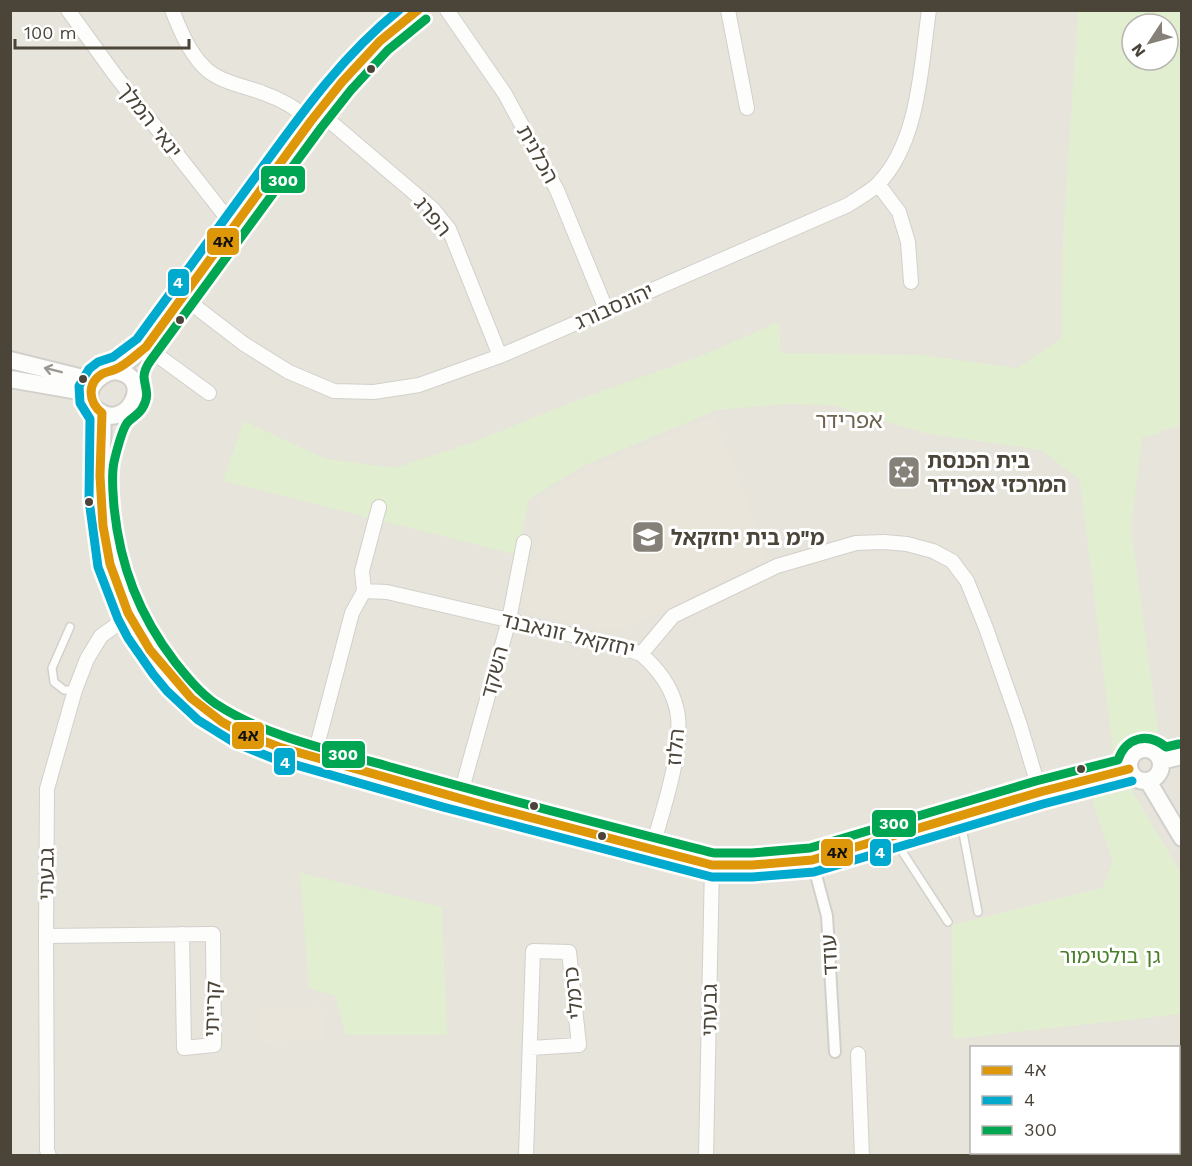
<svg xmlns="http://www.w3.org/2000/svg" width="1192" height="1166" font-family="'Work Sans','Noto Sans Hebrew',sans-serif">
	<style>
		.residential { fill: #e7e4dc; fill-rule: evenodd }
		.education { fill: #eae5da }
		.green { fill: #e1eecf; fill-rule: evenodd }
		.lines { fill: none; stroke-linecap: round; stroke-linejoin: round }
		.service-casing { stroke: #d2d0cb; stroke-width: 10 }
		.pedestrian-casing { stroke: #d2d0cb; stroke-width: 14 }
		.minor-casing { stroke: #d2d0cb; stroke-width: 16 }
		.tertiary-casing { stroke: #d2d0cb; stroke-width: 20 }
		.service { stroke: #fdfdfc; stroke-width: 7 }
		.pedestrian { stroke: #fdfdfc; stroke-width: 10 }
		.minor { stroke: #fdfdfc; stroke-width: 14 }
		.tertiary { stroke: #fdfdfc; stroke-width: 16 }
		.bus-1-casing { stroke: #fff; stroke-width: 14 }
		.bus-2-casing { stroke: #fff; stroke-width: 14 }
		.bus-3-casing { stroke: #fff; stroke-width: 14 }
		.bus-1 { stroke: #dd9709; stroke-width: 9 }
		.bus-2 { stroke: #00a9ce; stroke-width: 9 }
		.bus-3 { stroke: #00a651; stroke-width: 9 }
		.oneway { stroke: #9b9791 }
		.bus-dot { fill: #4b4439; stroke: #fff; stroke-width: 2 }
		.labels { text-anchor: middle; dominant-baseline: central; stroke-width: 6; stroke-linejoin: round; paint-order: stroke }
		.street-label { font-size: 21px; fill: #4b4439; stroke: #fff }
		.poi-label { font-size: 21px; font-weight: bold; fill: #4b4439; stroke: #fff; text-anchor: start }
		.park-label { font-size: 21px; fill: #4a7f2a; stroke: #fff }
		.neighbourhood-label { font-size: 22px; fill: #6e6250; stroke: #fff }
		.line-badge { stroke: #fff; stroke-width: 2 }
		.badge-label { font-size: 16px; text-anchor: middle; font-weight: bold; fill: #fff }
		.pale-badge-label { font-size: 16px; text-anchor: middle; font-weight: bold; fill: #111 }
	</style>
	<rect width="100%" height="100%" fill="#f4f2ee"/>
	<path class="residential" d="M11 11H1181V1155H11ZM1132 24H1168V60H1132ZM972 1048H1178V1152H972Z"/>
	<path class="education" d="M714 417 747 498 764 560 724 579 643 622 622 628 602 629 584 625 557 620 520 607 536 552 541 522 542 498 563 483 598 465Z
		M322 1006 323 1040 261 1043 260 1008Z"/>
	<path class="green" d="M1078 11H1181V425L1142 438 1131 528 1159 738 1113 751 1080 480 1041 450 924 433 831 405 783 404 717 410 585 465 529 499 517 555 223 481 244 421 326 459 395 468 471 443 580 399 698 357 779 322 781 353 922 355 1017 368 1062 338 1063 237ZM1132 24H1168V60H1132Z
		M1125 779 1181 873V1014L953 1039 952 925 1102 888 1113 862 1089 790Z
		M300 873 442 907 447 1035H346L335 996 309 988Z"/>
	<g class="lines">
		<g class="service-casing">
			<path id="service" d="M70 627 52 668 54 682 64 690H75
				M960 817 978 912
				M894 839 948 922"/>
		</g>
		<g class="pedestrian-casing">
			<path id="pedestrian" d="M812 860 827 916 835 1052"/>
		</g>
		<g class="minor-casing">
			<path id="minor" d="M68 10 115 75 234 227
				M172 10C180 30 189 52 204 67 218 82 245 86 263 93 280 99 298 109 311 121
				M447 10 505 94 557 190 606 309
				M728 10 747 108
				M319 112 433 209 449 229 500 356
				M878 184 899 212 908 242 911 282
				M183 297 244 344 289 372 334 391 374 392 419 385 500 356 848 205C858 198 870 192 878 184 919 142 921 66 929 10
				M146 347 209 393
				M364 591 362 571 379 507
				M641 654C657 668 669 683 675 703 688 740 662 812 652 849
				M314 757 352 613 364 591 387 592 611 644 641 654 673 616 777 566 856 543 884 542 907 544 933 551 952 561 967 581 986 628 1020 725 1040 792
				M459 800 509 620 524 542
				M46 936 213 934 214 1045 184 1048 182 934
				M858 1054 862 1156
				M1178 1073 1182 1072
				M1178 1125 1182 1120
				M1007 1152 1008 1156
				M49 1156 47 1150 46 936 47 789 75 690 87 659 101 636 129 616
				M526 1156 533 951 569 952 579 1045 530 1048
				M706 1156 712 865
				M1159 1156 1161 1152"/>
		</g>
		<g class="tertiary-casing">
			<path id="tertiary" d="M10 360 95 381
				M115 371 146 347 311 121 342 82 380 41 419 10
				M115 371C156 376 128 432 98 411 78 397 96 373 115 371Z
				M10 379 90 393
				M102 413C104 434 101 455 100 476 100 505 104 548 113 575 129 627 164 677 206 711 247 744 309 755 358 770 475 805 593 834 712 865H752L812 860 893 837 1040 792 1129 769
				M1129 765a16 16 0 1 1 32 0a16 16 0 1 1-32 0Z
				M1161 761 1182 756
				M1148 781 1182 838"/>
		</g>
		<use href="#service" class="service"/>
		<use href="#pedestrian" class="pedestrian"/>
		<use href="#minor" class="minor"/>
		<use href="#tertiary" class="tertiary"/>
		<g class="bus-1-casing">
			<path id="bus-1" d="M418 10 380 41 342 82 311 121 146 347C137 354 129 362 120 367 114 371 108 371 102 374 86 384 89 403 102 413L100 476 103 526 110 564 128 613 150 650 191 698 222 722 240 732 279 747 490 807 712 865H752L812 860 1040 792 1129 769"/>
		</g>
		<g class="bus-2-casing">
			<path id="bus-2" d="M399 10C342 56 301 114 259 172 218 228 178 283 137 339L113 357 98 362 89 369 79 386 80 403 90 419 89 500 98 567 118 619 128 638 153 674 167 691 198 720 235 743 275 759 443 807 712 877H753L814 872 1043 804 1132 781"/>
		</g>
		<g class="bus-3-casing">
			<path id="bus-3" d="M426 19 388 50 351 90 321 128 151 360C148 364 144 371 144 377 145 389 150 394 143 407 139 415 132 417 127 423 122 430 116 453 114 462 111 477 113 492 114 507 120 566 139 615 175 662 187 677 200 693 216 704 267 737 330 750 387 766 495 797 605 825 714 853H752L810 848 1036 781 1118 760C1126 737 1148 732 1166 747L1179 744"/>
		</g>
		<use href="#bus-1" class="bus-1"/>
		<use href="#bus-2" class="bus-2"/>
		<use href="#bus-3" class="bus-3"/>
	</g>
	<defs><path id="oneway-shaft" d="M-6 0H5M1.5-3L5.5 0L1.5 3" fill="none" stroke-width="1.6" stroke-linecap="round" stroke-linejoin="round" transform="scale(1.5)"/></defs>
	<use class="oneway" href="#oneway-shaft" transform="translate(53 370) rotate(-166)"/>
	<defs>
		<g id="synagogue-square" transform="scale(1.725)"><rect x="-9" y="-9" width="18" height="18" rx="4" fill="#868178" stroke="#fff"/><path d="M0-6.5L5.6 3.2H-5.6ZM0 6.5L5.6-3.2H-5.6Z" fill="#fff"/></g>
		<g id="school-square" transform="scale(1.725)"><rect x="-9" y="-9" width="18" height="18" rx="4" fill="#868178" stroke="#fff"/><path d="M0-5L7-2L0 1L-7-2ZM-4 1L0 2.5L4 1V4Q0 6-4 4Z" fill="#fff"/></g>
	</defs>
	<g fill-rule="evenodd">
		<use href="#synagogue-square" x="904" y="472"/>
		<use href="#school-square" x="648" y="537"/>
	</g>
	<g class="bus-dot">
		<circle cx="371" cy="69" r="5"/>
		<circle cx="180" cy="320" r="5"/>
		<circle cx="83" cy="379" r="5"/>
		<circle cx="89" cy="502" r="5"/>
		<circle cx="1081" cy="769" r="5"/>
		<circle cx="534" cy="806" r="5"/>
		<circle cx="602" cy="836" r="5"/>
	</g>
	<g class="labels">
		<g class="street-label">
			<text transform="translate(150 120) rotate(52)">ינאי המלך</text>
			<text transform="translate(538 154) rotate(61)">הכלנית</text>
			<text transform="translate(433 216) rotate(51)">הפרג</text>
			<text transform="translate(614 306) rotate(-24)">יהונסבורג</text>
			<text transform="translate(568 634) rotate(13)">יחזקאל זונאבנד</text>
			<text transform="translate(494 672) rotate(-75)">השקד</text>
			<text transform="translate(675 747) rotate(-85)">הלוז</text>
			<text transform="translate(46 874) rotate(-89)">גבעתי</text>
			<text transform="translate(829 955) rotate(-93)">עודד</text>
			<text transform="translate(573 993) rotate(-96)">כרמלי</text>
			<text transform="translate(212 1009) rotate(-88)">קרייתי</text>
			<text transform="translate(709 1010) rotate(-89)">גבעתי</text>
		</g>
		<g class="poi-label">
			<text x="927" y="460">בית הכנסת<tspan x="927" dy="24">המרכזי אפרידר</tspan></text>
			<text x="671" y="537">מ"מ בית יחזקאל</text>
		</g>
		<g class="park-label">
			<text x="1110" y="955">גן בולטימור</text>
		</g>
		<g class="neighbourhood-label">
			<text x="849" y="420">אפרידר</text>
		</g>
	</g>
	<g class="line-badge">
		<rect x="260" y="165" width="46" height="29" rx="6" fill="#00a651"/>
		<rect x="206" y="227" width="34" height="29" rx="6" fill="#dd9709"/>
		<rect x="167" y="268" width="23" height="29" rx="6" fill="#00a9ce"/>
		<rect x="231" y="721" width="34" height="29" rx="6" fill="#dd9709"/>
		<rect x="321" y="740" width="45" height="29" rx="6" fill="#00a651"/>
		<rect x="273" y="747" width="23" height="29" rx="6" fill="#00a9ce"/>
		<rect x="871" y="809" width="46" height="29" rx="6" fill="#00a651"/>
		<rect x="869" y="838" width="23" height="29" rx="6" fill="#00a9ce"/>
		<rect x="820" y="838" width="34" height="29" rx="6" fill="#dd9709"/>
	</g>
	<g class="badge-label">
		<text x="283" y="186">300</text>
		<text x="178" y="288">4</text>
		<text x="343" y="760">300</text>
		<text x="285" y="768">4</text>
		<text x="894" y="829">300</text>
		<text x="880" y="858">4</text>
	</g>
	<g class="pale-badge-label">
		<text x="223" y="247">4א</text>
		<text x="248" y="741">4א</text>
		<text x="837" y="858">4א</text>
	</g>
	<rect width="1192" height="1166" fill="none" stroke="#4b4439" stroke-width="24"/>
	<rect x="970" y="1046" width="210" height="108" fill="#ffffff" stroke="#b7b4b0" stroke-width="1.5"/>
	<rect x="982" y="1066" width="30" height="9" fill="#dd9709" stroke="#b7b4b0" stroke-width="1.5"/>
	<text x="1024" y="1076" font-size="18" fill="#4b4439">4א</text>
	<rect x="982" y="1096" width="30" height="9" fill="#00a9ce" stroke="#b7b4b0" stroke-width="1.5"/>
	<text x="1024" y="1106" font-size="18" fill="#4b4439">4</text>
	<rect x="982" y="1126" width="30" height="9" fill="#00a651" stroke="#b7b4b0" stroke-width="1.5"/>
	<text x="1024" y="1136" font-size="18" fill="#4b4439">300</text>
	<g transform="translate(1150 42) rotate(234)"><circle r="28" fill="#ffffff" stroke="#b7b4b0" stroke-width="1.5"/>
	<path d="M0-4.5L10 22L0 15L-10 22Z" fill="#868178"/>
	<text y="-9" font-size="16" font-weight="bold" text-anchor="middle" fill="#4b4439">N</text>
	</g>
	<path d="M15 39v9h174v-9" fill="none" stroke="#4b4439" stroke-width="3"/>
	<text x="24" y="39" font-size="18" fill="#4b4439" stroke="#ffffff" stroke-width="4.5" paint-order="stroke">100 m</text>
</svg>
